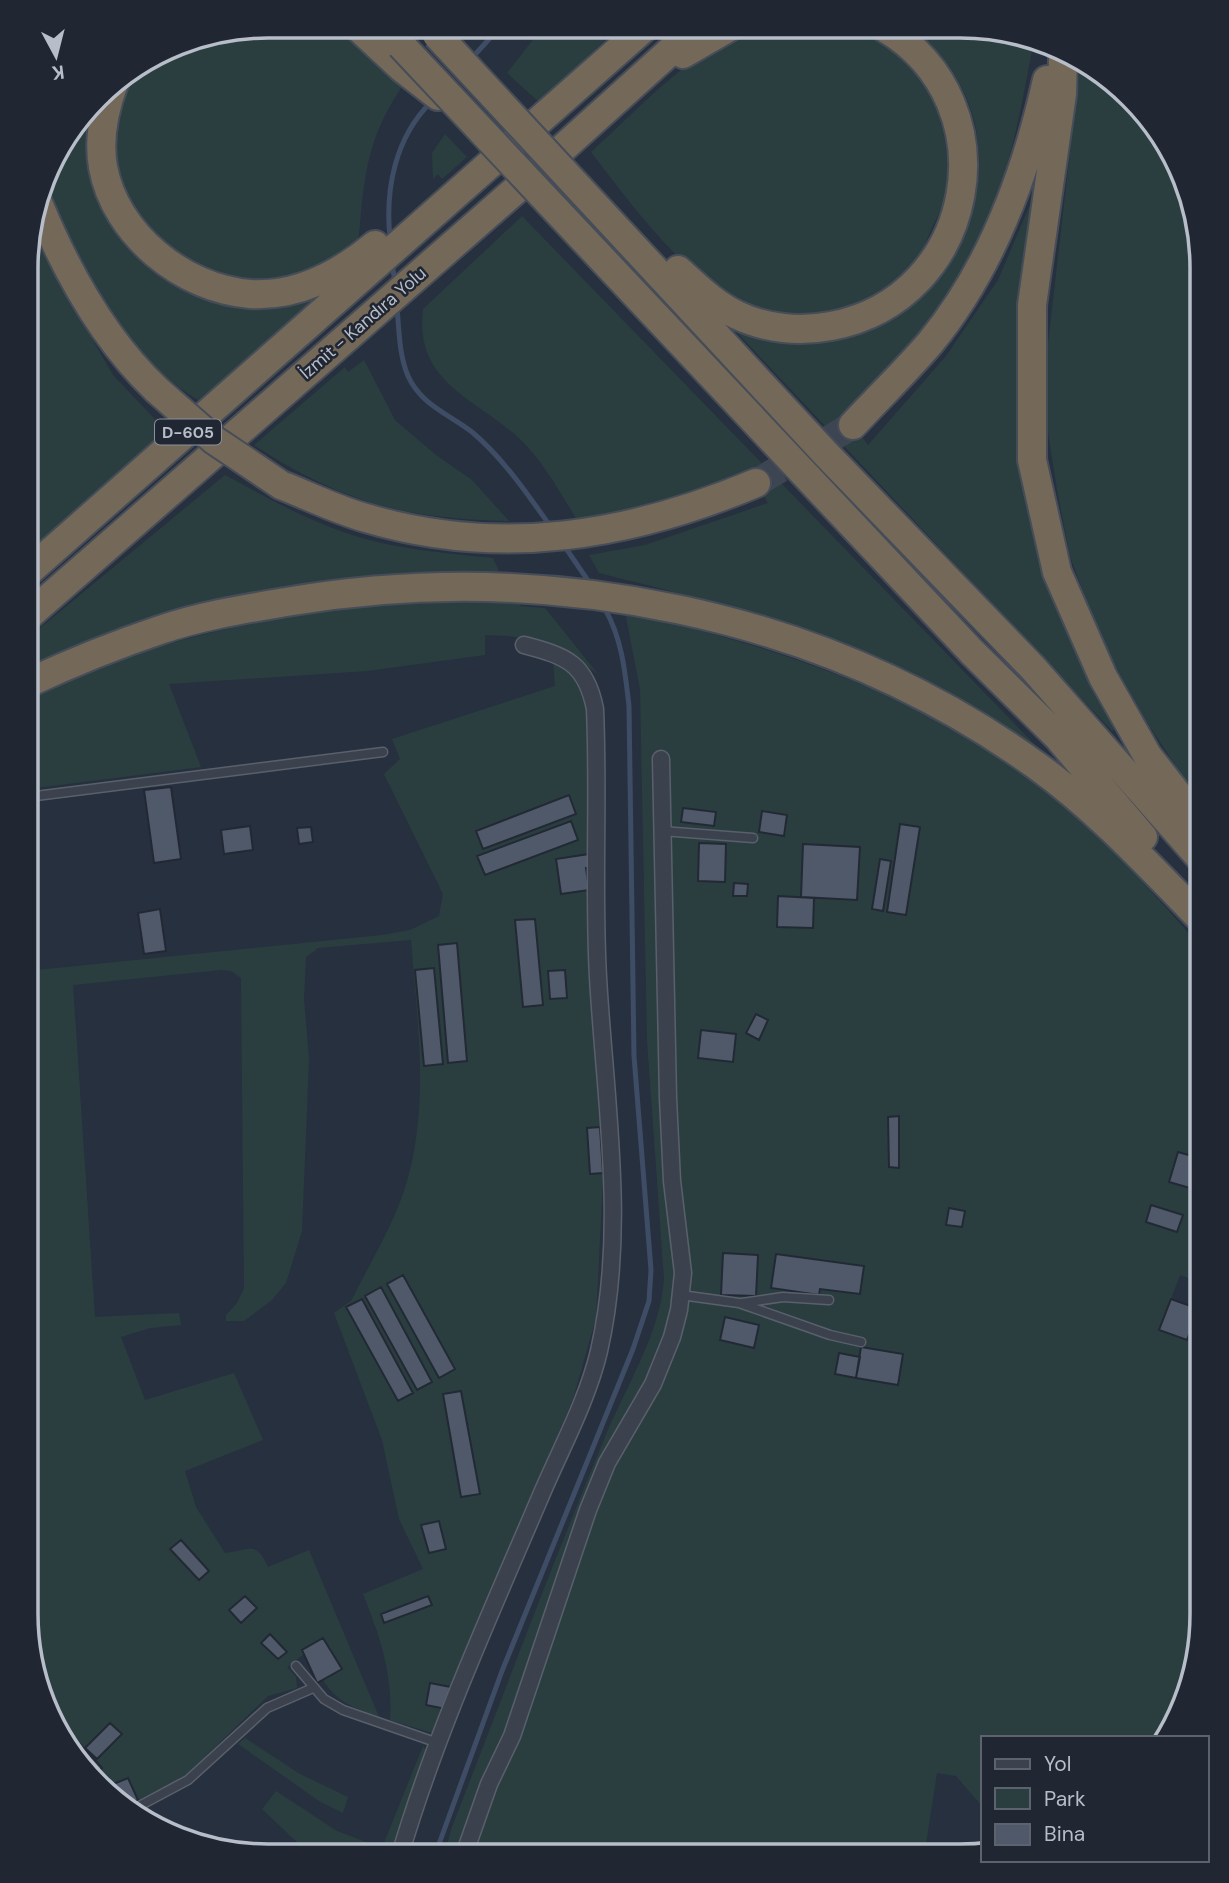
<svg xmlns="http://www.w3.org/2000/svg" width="1229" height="1883" font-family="'DM Sans',sans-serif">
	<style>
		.green { fill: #2a3e40; fill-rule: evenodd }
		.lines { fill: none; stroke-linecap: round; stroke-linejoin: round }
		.stream { stroke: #3e4d65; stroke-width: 5 }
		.building { fill: #505969; stroke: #222935; stroke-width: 2 }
		.highway-tunnel { stroke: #3d4553; stroke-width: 28; stroke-dasharray: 28 14; stroke-linecap: butt }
		.lane-casing { stroke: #59606c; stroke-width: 11 }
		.street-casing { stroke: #59606c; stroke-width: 19 }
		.highway-casing { stroke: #464d59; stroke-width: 32 }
		.lane { stroke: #3b424e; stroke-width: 8 }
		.street { stroke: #3b424e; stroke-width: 16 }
		.highway { stroke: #746958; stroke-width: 28 }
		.highway-bridge-casing { stroke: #464d59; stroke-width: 32; stroke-linecap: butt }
		.highway-bridge { stroke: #746958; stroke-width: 28 }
		.labels { text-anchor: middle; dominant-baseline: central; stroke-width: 5; stroke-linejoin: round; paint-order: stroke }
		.shield { fill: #202733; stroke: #8a909c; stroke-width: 2 }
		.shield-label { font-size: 16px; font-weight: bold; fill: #b7bdc9 }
		.street-label { font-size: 18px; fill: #b7bdc9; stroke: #202733 }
		.rim { fill: none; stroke: #b7bdc9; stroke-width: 3.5 }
	</style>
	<rect width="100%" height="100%" fill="#27303e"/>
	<path class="green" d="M269 26H338L351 33 401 88C364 144 364 182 358 247 325 264 293 285 254 282 171 277 98 197 120 113 124 99 128 80 139 69 144 65 152 62 158 58 168 52 179 44 190 40 213 31 244 30 269 26Z
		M543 27H618L540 103 507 73Z
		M755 28H860C926 55 958 133 944 201 941 211 935 221 931 230 927 238 925 248 920 254 896 288 833 323 790 318 769 315 744 306 726 295 673 263 628 200 591 152 640 108 691 49 755 28Z
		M910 28H992L1033 45C1011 165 993 251 912 346 891 370 865 390 843 413L868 445 946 356 998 280 1035 193 1018 326 1016 395 1021 456 1118 727 1112 731 730 325C759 336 790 346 822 343 977 324 1038 119 910 28Z
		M1080 65 1107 76 1184 176 1203 269V807L1144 718 1099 636 1070 556 1057 490 1047 426 1045 370Z
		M91 108C76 185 114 260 187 291 196 295 206 301 216 303 254 309 290 300 328 293L198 400C121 353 79 266 46 185L59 148Z
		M445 134 467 157 442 179 438 174 433 179 432 153Z
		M522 216 1043 753 1039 755C996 727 953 697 908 674 811 625 703 599 599 573L589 555 645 545 768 503 750 473 718 482 700 493 606 515 576 518C559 491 543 461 520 439 476 398 414 383 423 309Z
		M30 231 113 375 165 430 28 552Z
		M364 360 395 420 436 455 472 480 509 521C405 519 341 502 254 445L345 367 348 372Z
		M225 475C264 496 304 519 346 533 392 549 445 553 493 558L499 571 327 584 28 671V638Z
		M418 601H518L520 606 545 608 598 674C558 644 535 636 485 635V655L367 671 169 684 201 767 28 789V698C75 678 122 657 172 643 252 619 335 608 418 601Z
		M625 612C758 642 892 685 1008 761 1082 811 1143 882 1202 948V1186L1192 1183 1189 1193 1202 1198V1283L1180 1275 1171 1299 1202 1312V1630L1175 1711 1159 1738H982V1806L956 1776 937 1773 924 1857 444 1855 452 1827C502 1699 550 1569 603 1442 624 1389 660 1336 664 1279L647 1040 640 689Z
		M553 659 568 667 577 680 589 715 588 937 603 1180 596 1318 573 1399 432 1733 390 1720C393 1673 380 1637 363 1594L423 1569 399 1519 382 1440 334 1313 351 1301C371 1261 398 1218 409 1174 429 1098 417 1018 411 940L318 948 306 957 304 999 309 1059 302 1231 286 1283 272 1300 244 1321H226V1315L237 1303 244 1288 241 978 231 971 221 970 73 985 95 1317 179 1313 181 1325 150 1328 121 1337 145 1400 234 1373 263 1440 185 1471 196 1507 225 1553C250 1550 256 1540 268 1567L309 1550 379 1717C356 1708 337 1703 323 1680L341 1669 322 1638 302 1650 304 1654 287 1667 296 1677 297 1688 268 1696 184 1777 138 1800 128 1778 106 1787 45 1707 26 1614 27 971 382 935 410 930 439 916 443 894 384 774 400 759 392 739 555 686ZM180 1540 209 1570 199 1580 171 1549Z
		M245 1738 300 1774 348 1797 343 1813 319 1801 238 1744Z
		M423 1746 426 1750 390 1855H288L300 1845 262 1809 276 1791 337 1831 382 1848Z"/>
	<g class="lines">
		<path class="stream" d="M471 59 500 27
			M390 238C385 189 395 138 431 102
			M392 262 395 283
			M397 307C399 329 399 355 408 376 421 405 449 414 472 432 504 459 527 494 551 527
			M563 544 591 585
			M435 1855 502 1671 633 1349 649 1301 651 1270 634 1056 629 706C625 671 622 639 605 609"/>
	</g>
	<path class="building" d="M171 787 181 859 154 863 144 790Z
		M569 795 576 814 483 849 476 831Z
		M683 808 716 812 714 826 681 822Z
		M762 811 787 815 784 836 759 832Z
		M571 821 578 840 485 875 477 856Z
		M900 824 920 827 906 915 887 912Z
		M250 826 253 850 224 854 221 830Z
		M311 827 313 842 299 844 297 828Z
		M699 843 726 844 725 882 698 881Z
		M803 844 860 847 857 900 801 897Z
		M589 854 590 868H586L589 890 561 894 556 859Z
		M880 859 891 861 883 911 872 909Z
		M734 883 748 884 747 896H733Z
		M778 896 814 898 813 928 777 927Z
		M160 909 166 951 144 954 138 913Z
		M535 919 543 1005 523 1007 515 920Z
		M457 943 467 1061 448 1063 438 945Z
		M434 968 443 1064 424 1066 415 970Z
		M565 970 567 998 550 999 548 971Z
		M756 1014 768 1020 759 1040 746 1033Z
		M701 1030 736 1034 733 1062 698 1058Z
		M899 1116V1168L889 1167 888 1117Z
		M600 1127 603 1173 590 1174 587 1128Z
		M1178 1152 1199 1158 1190 1188 1169 1182Z
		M1151 1205 1183 1215 1177 1232 1146 1222Z
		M949 1208 965 1211 962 1227 946 1225Z
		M723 1253 758 1255 756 1296 721 1295Z
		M776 1254 864 1266 860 1294 820 1289 819 1295 771 1288Z
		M403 1275 455 1369 439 1378 387 1284Z
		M381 1287 432 1382 417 1390 365 1296Z
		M362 1299 413 1393 398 1401 346 1307Z
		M1171 1299 1199 1309 1187 1340 1159 1330Z
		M1202 1312V1344L1192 1341Z
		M725 1317 759 1325 754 1348 720 1340Z
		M861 1347 903 1354 898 1385 856 1378Z
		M839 1353 860 1357 856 1378 835 1374Z
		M461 1391 480 1494 461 1497 443 1394Z
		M439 1521 446 1549 429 1553 421 1525Z
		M181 1540 209 1571 199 1580 170 1549Z
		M245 1596 257 1608 241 1623 229 1610Z
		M428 1596 432 1605 384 1623 381 1614Z
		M270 1634 287 1652 278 1659 261 1643Z
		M323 1638 342 1669 317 1683 302 1650Z
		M430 1683 451 1687 446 1709 426 1705Z
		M110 1723 122 1734 97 1759 85 1748Z
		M78 1742 102 1768 96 1774 74 1746Z
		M128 1778 138 1800 123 1807 106 1787Z"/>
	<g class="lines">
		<path class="highway-tunnel" d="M756 483 853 425"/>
		<g class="lane-casing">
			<path id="lane" d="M28 797 383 752
				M662 831 753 838
				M681 1295 739 1303 830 1335 861 1342
				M742 1303 783 1297 829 1300
				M296 1666 324 1699 343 1710 438 1743
				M130 1811 188 1780 267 1708 313 1688"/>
		</g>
		<g class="street-casing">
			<path id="street" d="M400 1855C436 1733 489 1617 539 1500 559 1452 587 1402 599 1351 627 1229 605 1101 598 977 593 888 599 798 595 709 586 663 566 656 524 645
				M464 1855 489 1784 512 1736 588 1510 607 1463 653 1384 672 1337 679 1310 683 1273 672 1181 668 1098 661 759"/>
		</g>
		<g class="highway-casing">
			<path id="highway" d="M358 27 402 68 438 96
				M683 54 728 28
				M1063 58 1062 94 1032 305V460L1057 572 1103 677 1147 755 1203 827
				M114 83C104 110 98 138 103 167 115 234 183 289 250 294 297 297 340 274 375 245
				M579 188 827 455 1033 668 1203 861
				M39 205C67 273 104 340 157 390
				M557 211 972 652 1057 736 1143 837
				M678 270C696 286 715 305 737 315 766 329 800 332 831 326 977 299 1012 104 885 28
				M853 425C878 398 906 371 930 343 992 268 1026 174 1047 80
				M281 485C309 496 337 510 366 518 501 558 630 536 756 483
				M28 572 645 27
				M28 616 542 167 696 28
				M28 683C71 663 115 645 160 630 200 616 244 609 286 602 546 558 822 611 1037 766 1098 810 1150 867 1202 920"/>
		</g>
		<use href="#lane" class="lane"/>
		<use href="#street" class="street"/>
		<use href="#highway" class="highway"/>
		<g class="highway-bridge-casing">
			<path id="highway-bridge" d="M437 35 579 188
				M401 45 557 211
				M157 390 214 440 281 485"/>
		</g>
		<use href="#highway-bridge" class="highway-bridge"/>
	</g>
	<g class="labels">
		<rect class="shield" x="155" y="419.5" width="66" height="25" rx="5"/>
		<g class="shield-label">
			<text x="188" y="432">D-605</text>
		</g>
		<g class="street-label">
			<text transform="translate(363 323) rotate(-41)">İzmit - Kandıra Yolu</text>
		</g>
	</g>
	<path d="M0 0H1229V1883H0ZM268 38H960A230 230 0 0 1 1190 268V1614A230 230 0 0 1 960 1844H268A230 230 0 0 1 38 1614V268A230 230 0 0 1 268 38Z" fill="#202733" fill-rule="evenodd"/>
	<path class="rim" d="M268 38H960A230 230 0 0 1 1190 268V1614A230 230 0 0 1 960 1844H268A230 230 0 0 1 38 1614V268A230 230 0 0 1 268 38Z"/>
	<rect x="981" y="1736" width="228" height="126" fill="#202733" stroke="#5c636f" stroke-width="2"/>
	<rect x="995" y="1759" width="35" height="10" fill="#3b424e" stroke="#5c636f" stroke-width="2"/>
	<text x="1044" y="1771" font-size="21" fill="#b7bdc9">Yol</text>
	<rect x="995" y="1788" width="35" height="21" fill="#2a3e40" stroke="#5c636f" stroke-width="2"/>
	<text x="1044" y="1806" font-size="21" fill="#b7bdc9">Park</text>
	<rect x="995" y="1824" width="35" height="21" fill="#505969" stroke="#5c636f" stroke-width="2"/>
	<text x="1044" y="1841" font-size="21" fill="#b7bdc9">Bina</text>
	<g transform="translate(56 56) rotate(173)" stroke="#202733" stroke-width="5" paint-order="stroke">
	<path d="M0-5L12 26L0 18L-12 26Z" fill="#b7bdc9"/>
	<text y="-10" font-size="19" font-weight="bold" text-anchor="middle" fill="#b7bdc9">K</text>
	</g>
</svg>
